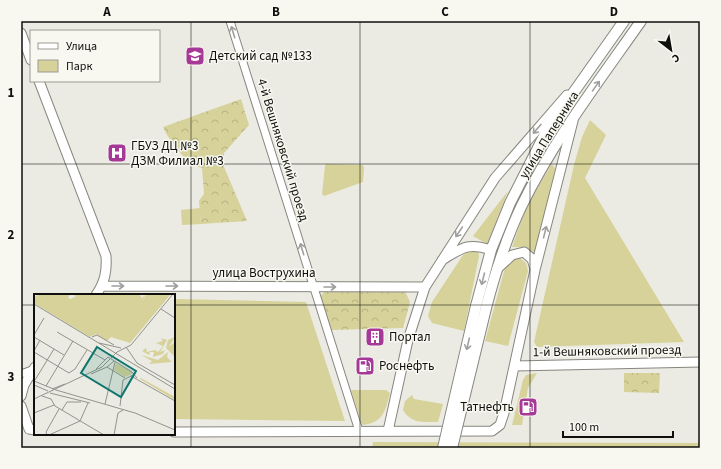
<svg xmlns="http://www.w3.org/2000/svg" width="721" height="469" font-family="'Source Sans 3',sans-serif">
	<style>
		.green { fill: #d6d299 }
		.forest { fill: url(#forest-crowns) }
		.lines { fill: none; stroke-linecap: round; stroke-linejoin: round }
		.minor-casing { stroke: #87867f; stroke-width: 9 }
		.tertiary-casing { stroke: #87867f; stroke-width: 11 }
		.secondary-casing { stroke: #87867f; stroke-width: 12 }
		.minor { stroke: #fff; stroke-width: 7 }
		.tertiary { stroke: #fff; stroke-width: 9 }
		.secondary { stroke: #fff; stroke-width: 10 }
		.secondary-bridge-casing { stroke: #87867f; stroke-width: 12; stroke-linecap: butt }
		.secondary-bridge { stroke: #fff; stroke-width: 10 }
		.oneway { stroke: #9f9f9e }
		.grid { fill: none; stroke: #0f0f0d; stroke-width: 1; stroke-opacity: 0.55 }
		.labels { text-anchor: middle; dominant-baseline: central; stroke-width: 3; stroke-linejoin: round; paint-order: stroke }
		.poi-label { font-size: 13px; fill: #0f0f0d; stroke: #f8f8f0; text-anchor: start }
		.street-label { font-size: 13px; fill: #0f0f0d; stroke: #f8f8f0 }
		.inset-road { fill: none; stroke: #93938d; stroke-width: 1 }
		.view { fill: #0f766e; fill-opacity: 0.15; stroke: #0f766e; stroke-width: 2 }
		.inset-edge { fill: none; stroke: #0f0f0d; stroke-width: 2 }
		.neatline { fill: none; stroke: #0f0f0d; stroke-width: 1.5 }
		.grid-label { font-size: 13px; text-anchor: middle; font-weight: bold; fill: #0f0f0d }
	</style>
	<defs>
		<pattern id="forest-crowns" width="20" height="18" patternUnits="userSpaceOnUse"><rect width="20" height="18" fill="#d6d299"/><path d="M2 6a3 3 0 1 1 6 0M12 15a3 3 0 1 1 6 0" fill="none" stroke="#b6b383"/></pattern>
	</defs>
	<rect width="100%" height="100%" fill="#ebebe3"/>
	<path class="green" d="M590 120 606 135 585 178 684 342 537 347 534 342 574 165 582 137Z
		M326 164 363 165 364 168 363 182 324 196 322 194 325 166Z
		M551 165 554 166 555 170 534 256C527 248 522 247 512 247L526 208Z
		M508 191 487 244 473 236Z
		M200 208 201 224 182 225 181 210Z
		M471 250H478L479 256 464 331 432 323 428 316 432 302 463 255Z
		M513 258H520L526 263 528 271 508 346 485 341 506 264Z
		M174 299 306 302 345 421 174 419Z
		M537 373 528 388 522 425H512L523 380 526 375Z
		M351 390H386L390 393C385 412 383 423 362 425Z
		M412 395 414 399 443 404 438 422C424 422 411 424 403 410L405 401Z
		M373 442 700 443V448H372Z"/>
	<path class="forest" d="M241 99 249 125 224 153V167L247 221 201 224 199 201 204 194 202 168 188 163 167 135 163 127Z
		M328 288 404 289 410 302 403 328 331 330 320 297Z
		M624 373H660L659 393 624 392Z"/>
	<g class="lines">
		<g class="minor-casing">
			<path id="minor" d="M230 21 359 431
				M21 374 32 370"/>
		</g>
		<g class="tertiary-casing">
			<path id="tertiary" d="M21 33 31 60
				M39 81 106 256C107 271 105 282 96 295
				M442 260C462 248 468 242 491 250
				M497 269 512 255 524 252 532 259 535 269
				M102 286 425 287
				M515 366 700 362
				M21 396 24 385 35 367
				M21 406 29 429 35 430
				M388 431 408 340 425 287 495 178 567 95
				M174 432 492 431 500 425 504 413 535 270 573 121"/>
		</g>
		<g class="secondary-casing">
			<path id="secondary" d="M476 306 491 250 510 203 547 130 624 21
				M486 308C495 273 506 239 521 207 553 141 599 81 641 21"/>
		</g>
		<use href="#minor" class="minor"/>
		<use href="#tertiary" class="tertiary"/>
		<use href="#secondary" class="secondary"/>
		<g class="secondary-bridge-casing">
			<path id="secondary-bridge" d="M443 448 476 306
				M452 448 486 308"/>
		</g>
		<use href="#secondary-bridge" class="secondary-bridge"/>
	</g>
	<defs><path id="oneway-shaft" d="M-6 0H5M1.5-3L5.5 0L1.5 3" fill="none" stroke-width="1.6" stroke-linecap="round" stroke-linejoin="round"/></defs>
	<g class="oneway">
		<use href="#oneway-shaft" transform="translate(233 32) rotate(-107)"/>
		<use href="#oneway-shaft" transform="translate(596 86) rotate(-55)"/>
		<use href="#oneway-shaft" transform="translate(537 129) rotate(131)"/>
		<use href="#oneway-shaft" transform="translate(459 232) rotate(124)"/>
		<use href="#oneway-shaft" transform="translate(545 232) rotate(-76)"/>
		<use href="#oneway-shaft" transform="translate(302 249) rotate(-107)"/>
		<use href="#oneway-shaft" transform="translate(483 279) rotate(104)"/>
		<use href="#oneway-shaft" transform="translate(118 286)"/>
		<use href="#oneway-shaft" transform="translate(172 286)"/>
		<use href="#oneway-shaft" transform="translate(330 287)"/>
		<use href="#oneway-shaft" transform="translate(468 344) rotate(103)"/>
	</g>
	<path class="grid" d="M191 21V448M360 21V448M530 21V448M21 164H700M21 305H35M174 305H700"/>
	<defs>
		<g id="school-square" transform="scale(1)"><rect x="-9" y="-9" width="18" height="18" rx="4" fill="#a63998" stroke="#f8f8f0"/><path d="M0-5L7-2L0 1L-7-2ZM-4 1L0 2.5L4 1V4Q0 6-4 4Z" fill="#fff"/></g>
		<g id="hospital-square" transform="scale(1)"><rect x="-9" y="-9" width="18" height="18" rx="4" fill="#a63998" stroke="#f8f8f0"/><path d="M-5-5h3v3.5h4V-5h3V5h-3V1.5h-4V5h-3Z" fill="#fff"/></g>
		<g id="building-square" transform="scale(1)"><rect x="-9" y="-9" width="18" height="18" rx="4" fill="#a63998" stroke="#f8f8f0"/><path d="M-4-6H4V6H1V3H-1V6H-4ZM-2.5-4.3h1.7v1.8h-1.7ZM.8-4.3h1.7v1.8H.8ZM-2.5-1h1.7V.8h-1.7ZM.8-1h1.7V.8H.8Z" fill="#fff"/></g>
		<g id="fuel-square" transform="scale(1)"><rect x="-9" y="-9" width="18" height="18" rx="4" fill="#a63998" stroke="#f8f8f0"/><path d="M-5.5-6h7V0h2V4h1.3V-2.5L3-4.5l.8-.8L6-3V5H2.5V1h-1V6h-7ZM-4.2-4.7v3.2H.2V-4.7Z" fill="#fff"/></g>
	</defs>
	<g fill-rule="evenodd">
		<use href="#school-square" x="195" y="56"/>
		<use href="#hospital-square" x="117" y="153"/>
		<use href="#building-square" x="375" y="337"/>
		<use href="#fuel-square" x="365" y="366"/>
		<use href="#fuel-square" x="528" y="407"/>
	</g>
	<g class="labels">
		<g class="poi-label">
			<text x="209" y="56">Детский сад №133</text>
			<text x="131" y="146">ГБУЗ ДЦ №3<tspan x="131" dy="15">ДЗМ Филиал №3</tspan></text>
			<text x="389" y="337">Портал</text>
			<text x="379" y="366">Роснефть</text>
			<text x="514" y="407" text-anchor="end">Татнефть</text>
		</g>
		<g class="street-label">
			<text transform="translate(549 135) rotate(-58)">улица Паперника</text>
			<text transform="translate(283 150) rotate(73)">4-й Вешняковский проезд</text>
			<text x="264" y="273">улица Вострухина</text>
			<text transform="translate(607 351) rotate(-1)">1-й Вешняковский проезд</text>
		</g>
	</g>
	<g transform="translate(34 294)">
		<rect width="141" height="141" fill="#ebebe3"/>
		<path d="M82 69 98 78V80L91 83 80 76ZM107 84 141 103V106L106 85Z" fill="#d6d299"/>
		<path d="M5 0H36L34 4 37 5 42 2 37 0H108L106 1 108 4 112 0 108 7 113 0H137L96 49 77 43 73 47 62 40 56 43 0 9V1L1 3ZM141 43 135 53 141 48V63L132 54 134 46ZM127 44 133 46 126 58 131 56 129 60 119 63 120 58H116L115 61 108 57 112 54 113 58 121 56 124 58 129 52 122 49 129 47ZM134 58 133 63 138 68 115 70 118 67 107 61 124 66Z" fill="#d6d299"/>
		<path class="inset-road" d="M0 10 141 95M127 15 141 24M23 38 71 66M0 41 10 24M0 43 30 61M58 43 63 41 80 51M65 49 87 54M92 53 103 69 141 91M0 57 6 46M0 58 35 79 41 75 53 56M73 73 91 84M62 75 74 63 98 78 103 84M57 80 73 73 80 67M97 82 141 107M1 86 20 55M0 87 22 96 101 119 141 136M0 91 14 97M12 92 39 47M18 95 31 90M16 99 56 109M8 102 17 105 21 112 70 141M0 105 68 73 83 58 97 51 139 0M71 110 81 68M86 112 89 86 99 81M28 116 33 108H47M0 119 20 111M13 141 12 138 25 115M15 141 46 127 54 109M80 141 84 119 89 116"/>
		<path class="view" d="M63 53 102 77 87 103 47 79Z"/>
		<rect width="141" height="141" class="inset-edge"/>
	</g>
	<rect width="721" height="469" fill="none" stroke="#f8f8f0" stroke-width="44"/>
	<rect x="30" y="30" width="130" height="52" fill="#f8f8f0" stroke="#9b9b95"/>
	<rect x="38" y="43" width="20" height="6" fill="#ffffff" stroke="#9b9b95"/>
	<text x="66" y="50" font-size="12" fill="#0f0f0d">Улица</text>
	<rect x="38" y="60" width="20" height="12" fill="#d6d299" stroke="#9b9b95"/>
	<text x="66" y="70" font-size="12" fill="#0f0f0d">Парк</text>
	<g transform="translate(671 50) rotate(149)" stroke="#f8f8f0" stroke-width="3" paint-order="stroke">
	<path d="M0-3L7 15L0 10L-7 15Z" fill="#0f0f0d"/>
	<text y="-6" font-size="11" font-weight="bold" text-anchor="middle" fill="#0f0f0d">С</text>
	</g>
	<path d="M563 431v6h110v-6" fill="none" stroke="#0f0f0d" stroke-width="2"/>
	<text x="569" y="431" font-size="12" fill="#0f0f0d" stroke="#f8f8f0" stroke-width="3" paint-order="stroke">100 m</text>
	<rect x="22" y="22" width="677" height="425" class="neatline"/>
	<g class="grid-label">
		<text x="107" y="16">A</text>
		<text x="276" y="16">B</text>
		<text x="445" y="16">C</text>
		<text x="614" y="16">D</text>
		<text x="11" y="97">1</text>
		<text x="11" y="239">2</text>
		<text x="11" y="381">3</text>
	</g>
</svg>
